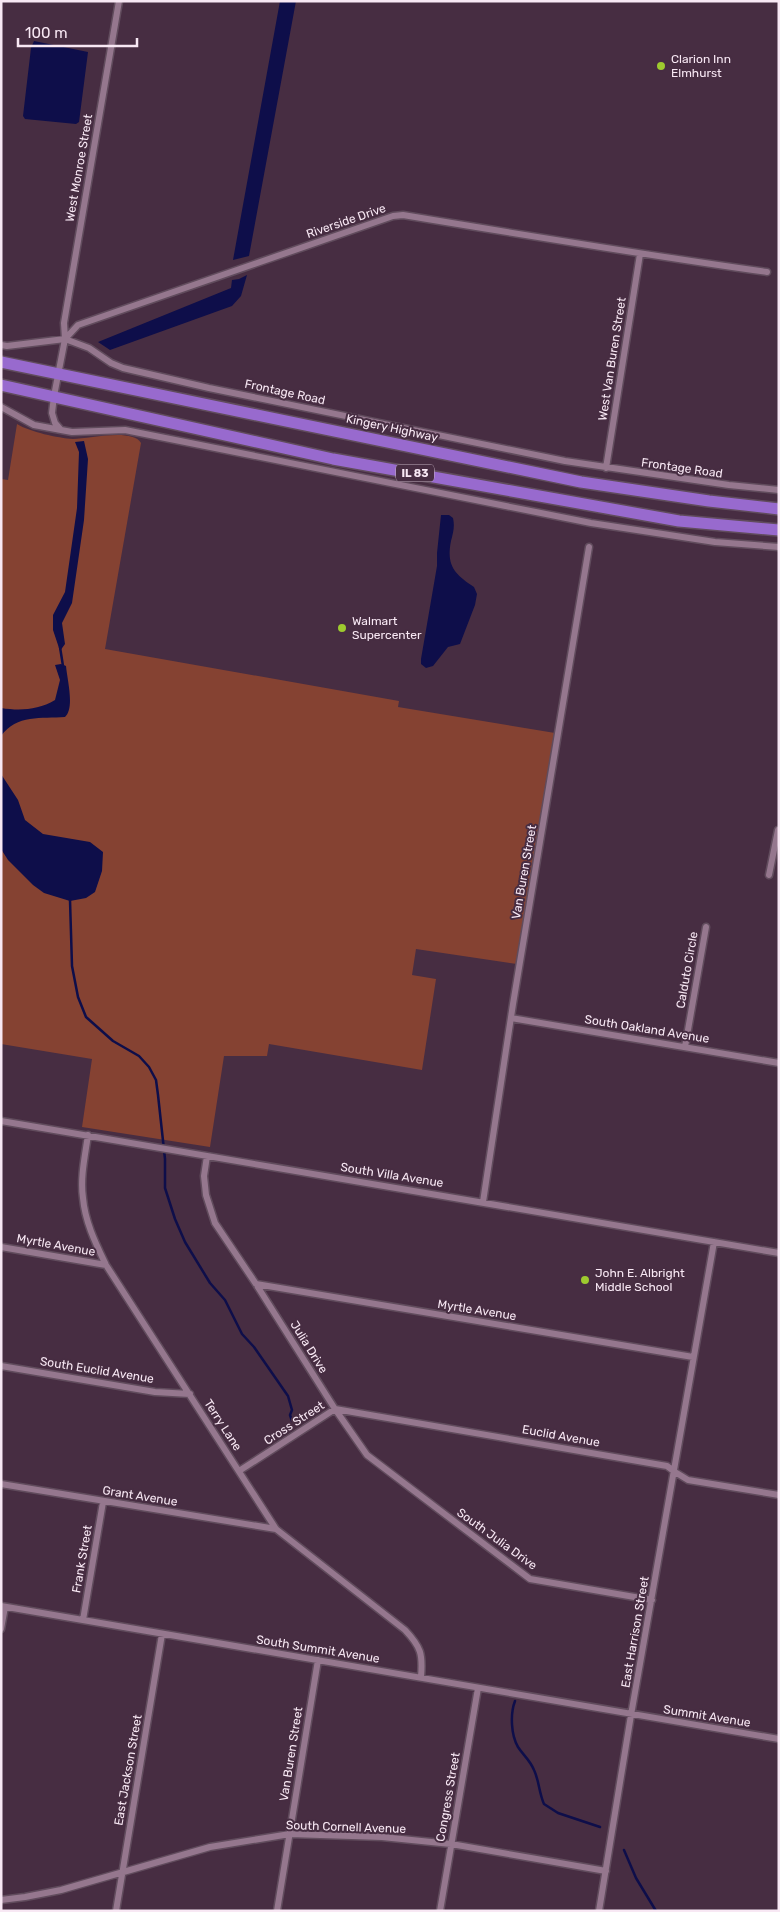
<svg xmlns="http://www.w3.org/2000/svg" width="780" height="1912" font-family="Rubik,sans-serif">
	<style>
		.grass { fill: #854232 }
		.water { fill: #0e0e4a }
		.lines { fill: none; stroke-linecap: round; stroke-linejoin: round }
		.stream { stroke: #0e0e4a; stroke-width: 2.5 }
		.street-casing { stroke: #614c5d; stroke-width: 9 }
		.highway-casing { stroke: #614c5d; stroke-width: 14 }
		.street { stroke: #95778e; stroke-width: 6 }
		.highway { stroke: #986ace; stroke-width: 11 }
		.poi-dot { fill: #9eca2f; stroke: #472d42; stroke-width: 2 }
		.labels { text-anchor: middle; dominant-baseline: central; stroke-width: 4; stroke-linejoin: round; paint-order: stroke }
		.shield { fill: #472d42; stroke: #c3b0bf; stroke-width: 1 }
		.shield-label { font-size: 11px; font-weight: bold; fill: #f8e8f4 }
		.poi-label { font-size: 12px; fill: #f8e8f4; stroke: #472d42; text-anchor: start }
		.street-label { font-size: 12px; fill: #f8e8f4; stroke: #472d42 }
	</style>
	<rect width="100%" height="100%" fill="#472d42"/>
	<path class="grass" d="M17 424C30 432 58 438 73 439 89 439 132 428 141 443L105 649 399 701 398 707 555 733 517 964 416 949 412 975 436 979 422 1070 269 1044 267 1056H224L210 1147 82 1127 92 1059 1 1044V479L8 480Z"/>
	<path class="water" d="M280 1H296L249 256 233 260Z
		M34 41 88 52 79 122 76 124 25 119 23 116 31 48Z
		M247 275 241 296 232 306 110 350 98 342 231 288 232 280 239 279Z
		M84 441 88 459 84 520 72 603 62 623 65 644 60 651 53 630V615L65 592 77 508 79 452 75 442Z
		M441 515H449L453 518C455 527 453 533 451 541 446 566 455 574 474 587L477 594 475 605 460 644 448 647 433 666 426 668 421 664V659L437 566V553Z
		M61 664 66 666C67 679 75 708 65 717 41 719 17 714 1 736V708C20 711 38 710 55 700L60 680 55 665Z
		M1 774 18 800 25 820 43 834 90 842 103 852 102 871 95 892 86 898 70 901 44 893 33 885 8 860 1 849Z"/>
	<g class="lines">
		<path class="stream" d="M60 647 63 666
			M70 900 72 966 78 997 86 1017 113 1041 139 1056 149 1067 156 1080 158 1095 165 1159V1188L175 1219 185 1242 210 1283 225 1300 242 1334 254 1347 288 1396 292 1410 290 1415 292 1421
			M515 1701C510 1714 511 1735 518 1747 523 1755 530 1760 534 1770 539 1780 539 1793 544 1804L558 1813 600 1827
			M624 1850 636 1878 656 1911"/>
		<g class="street-casing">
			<path id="street" d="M767 272C645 255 524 235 403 215L393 216 78 325 65 339 54 396 52 413 55 423 61 430 72 432 125 430 591 523 715 542 779 547
				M65 339 64 323 119 1
				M1 345 7 346 65 339 89 348 111 363 123 368 209 388 565 461 729 485 779 490
				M1 407 34 425 61 430
				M606 468 640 254
				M769 875 778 830
				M511 1018 779 1063
				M685 1047 706 927
				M1 1121 779 1253
				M88 1135C85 1156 80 1178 83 1198 85 1222 96 1244 106 1265L276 1529 405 1630C421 1647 423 1654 421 1677
				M207 1156 204 1176 206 1195 215 1223 256 1284 335 1409 367 1455 530 1579 652 1600
				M483 1202 513 1004 589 547
				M1 1247 106 1265
				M256 1284 693 1357
				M1 1366 155 1392 190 1394
				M239 1471 335 1409 667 1466 675 1472 688 1480 779 1495
				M1 1484 276 1529
				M1 1606 779 1739
				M83 1620 103 1502
				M1 1629 5 1607
				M1 1900 25 1897 61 1890 210 1847 290 1834 382 1837 451 1844 606 1871
				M116 1911 162 1634
				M277 1911 318 1660
				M440 1911 478 1688
				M599 1911 631 1715 714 1242"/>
		</g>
		<g class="highway-casing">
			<path id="highway" d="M1 362 581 482 709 501 779 509
				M1 385 333 459 679 521 779 530"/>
		</g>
		<use href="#street" class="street"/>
		<use href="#highway" class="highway"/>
	</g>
	<g class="poi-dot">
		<circle cx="661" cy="66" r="5"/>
		<circle cx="342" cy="628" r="5"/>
		<circle cx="585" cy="1280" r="5"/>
	</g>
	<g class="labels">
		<rect class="shield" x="396" y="464.5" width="38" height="17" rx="4"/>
		<g class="shield-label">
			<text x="415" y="473">IL 83</text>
		</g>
		<g class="poi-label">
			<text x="671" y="59">Clarion Inn<tspan x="671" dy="14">Elmhurst</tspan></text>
			<text x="352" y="621">Walmart<tspan x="352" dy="14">Supercenter</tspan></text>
			<text x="595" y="1273">John E. Albright<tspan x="595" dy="14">Middle School</tspan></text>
		</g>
		<g class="street-label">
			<text transform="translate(79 168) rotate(-80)">West Monroe Street</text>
			<text transform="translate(346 221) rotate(-19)">Riverside Drive</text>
			<text transform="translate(612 359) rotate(-81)">West Van Buren Street</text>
			<text transform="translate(285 392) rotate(12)">Frontage Road</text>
			<text transform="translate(392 428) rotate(12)">Kingery Highway</text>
			<text transform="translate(682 468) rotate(8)">Frontage Road</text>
			<text transform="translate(524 872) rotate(-80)">Van Buren Street</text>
			<text transform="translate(687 970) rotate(-80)">Calduto Circle</text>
			<text transform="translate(647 1029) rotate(9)">South Oakland Avenue</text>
			<text transform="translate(392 1175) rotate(9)">South Villa Avenue</text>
			<text transform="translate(56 1245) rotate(10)">Myrtle Avenue</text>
			<text transform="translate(477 1310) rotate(9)">Myrtle Avenue</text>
			<text transform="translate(309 1347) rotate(58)">Julia Drive</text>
			<text transform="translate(97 1370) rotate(9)">South Euclid Avenue</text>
			<text transform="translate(294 1423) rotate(-33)">Cross Street</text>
			<text transform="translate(223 1425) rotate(57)">Terry Lane</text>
			<text transform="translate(561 1436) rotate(10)">Euclid Avenue</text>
			<text transform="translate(140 1496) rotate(9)">Grant Avenue</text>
			<text transform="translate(497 1539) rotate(36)">South Julia Drive</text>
			<text transform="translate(82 1559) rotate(-80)">Frank Street</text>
			<text transform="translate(635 1632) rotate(-80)">East Harrison Street</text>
			<text transform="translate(318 1649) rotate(9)">South Summit Avenue</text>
			<text transform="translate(707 1716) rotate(9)">Summit Avenue</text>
			<text transform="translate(291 1754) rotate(-81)">Van Buren Street</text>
			<text transform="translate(128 1770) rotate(-80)">East Jackson Street</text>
			<text transform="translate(448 1797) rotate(-80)">Congress Street</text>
			<text transform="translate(346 1827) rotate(2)">South Cornell Avenue</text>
		</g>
	</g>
	<rect width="780" height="1912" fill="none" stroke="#f8e8f4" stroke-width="5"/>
	<path d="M18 38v8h119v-8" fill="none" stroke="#f8e8f4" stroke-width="2.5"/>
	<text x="25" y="38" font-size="15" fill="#f8e8f4" stroke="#472d42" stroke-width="4" paint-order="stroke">100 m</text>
</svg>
